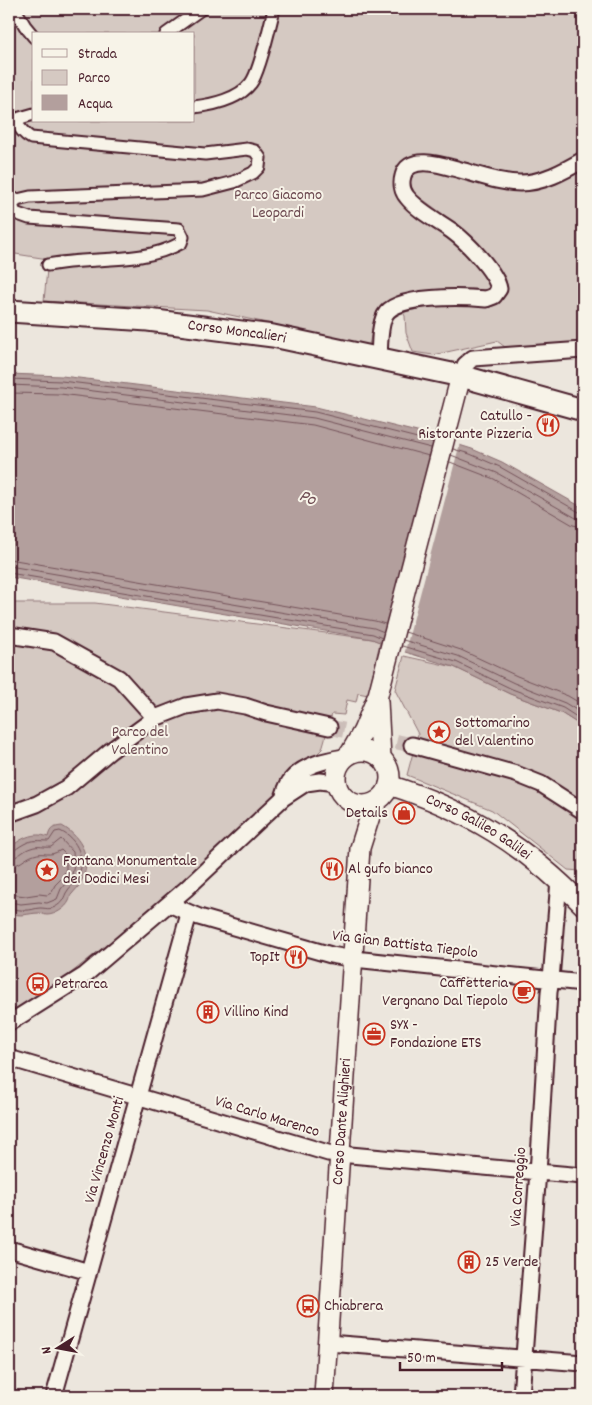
<svg xmlns="http://www.w3.org/2000/svg" width="592" height="1405" font-family="Dekko,sans-serif">
	<style>
		.green { fill: #d5c9c2; stroke: #907476; fill-rule: evenodd }
		.water { fill: #b39f9d; stroke: #896c6f }
		.pier { fill: #ece6dd }
		.lines { fill: none; stroke-linecap: round; stroke-linejoin: round }
		.shore { stroke: #745259; stroke-width: 1 }
		.minor-tunnel { stroke: #ccbeb9; stroke-width: 15; stroke-dasharray: 15 8; stroke-linecap: butt }
		.pedestrian-casing { stroke: #4a1f2b; stroke-width: 15 }
		.minor-casing { stroke: #4a1f2b; stroke-width: 19 }
		.tertiary-casing { stroke: #4a1f2b; stroke-width: 22 }
		.secondary-casing { stroke: #4a1f2b; stroke-width: 25 }
		.pedestrian { stroke: #f7f3e8; stroke-width: 11 }
		.minor { stroke: #f7f3e8; stroke-width: 15 }
		.tertiary { stroke: #f7f3e8; stroke-width: 19 }
		.secondary { stroke: #f7f3e8; stroke-width: 21 }
		.labels { text-anchor: middle; dominant-baseline: central; stroke-width: 4; stroke-linejoin: round; paint-order: stroke }
		.park-label { font-size: 16px; fill: #6d4a51; stroke: #f7f3e8 }
		.street-label { font-size: 16px; fill: #4a1f2b; stroke: #f7f3e8 }
		.poi-label { font-size: 16px; fill: #4a1f2b; stroke: #f7f3e8; text-anchor: start }
		.water-label { font-size: 18px; font-style: italic; fill: #6f4c53; stroke: #f7f3e8 }
	</style>
	<rect width="100%" height="100%" fill="#ece6dd"/>
	<filter id="ink" filterUnits="userSpaceOnUse"><feTurbulence type="fractalNoise" baseFrequency=".02" numOctaves="2"/><feDisplacementMap in="SourceGraphic" scale="10" xChannelSelector="R" yChannelSelector="G"/><feConvolveMatrix kernelMatrix="1 2 1 2 8 2 1 2 1" color-interpolation-filters="sRGB"/></filter>
	<g filter="url(#ink)">
		<path class="green" d="M9 9H583V150C567 160 550 172 530 174 499 178 455 163 423 156 420 156 415 156 412 157 407 158 403 163 400 167 391 180 395 194 404 206 411 214 423 220 432 226 453 242 479 262 491 286L489 290H483C462 287 392 289 379 308 373 317 372 334 369 345L207 310 44 301 48 259 9 253ZM34 34H194V121H34Z
			M583 167V343L510 348 505 347 497 341 433 355 413 352 406 333 405 316 403 312 445 304 487 306 502 299 506 292 507 285 505 277 498 268 459 226 414 193 410 186V174L420 169 428 170 486 184Z
			M9 603H95L372 639 380 642 368 695 358 693 356 702 347 700 344 715 332 714 322 749 313 758 162 901 52 988 9 1018Z
			M404 656 454 667 510 694 561 713 583 727V874L580 871 568 870 492 810 407 775 418 734 395 690Z"/>
		<path class="water" d="M9 374 62 376 316 407 421 433 472 449 502 462 578 505 583 510V727L561 713 510 694 454 667 405 652 372 639 9 577Z
			M62 826C82 837 93 860 81 882 79 887 75 890 72 894 69 897 71 897 69 901 66 908 55 915 47 915 44 915 42 913 39 913 28 913 20 918 9 912V849C19 839 34 831 48 837 50 828 53 827 62 826Z"/>
		<path class="pier" d="M436 436 460 443 404 655 382 646Z"/>
		<g class="lines">
			<path class="shore" d="M9 379 61 381 315 412 433 442
				M9 385 61 387 314 418 431 448
				M9 393 60 394 313 425 429 456
				M453 449 470 454 500 467 579 512 583 513
				M451 455 497 473 576 518 583 519
				M450 462 494 479 573 525 583 527
				M9 559 375 621 385 624
				M9 566 374 628 384 632
				M9 573 373 634 382 638
				M405 632 461 650 517 676 568 696 583 705
				M403 640 458 656 514 683 565 703 583 714
				M402 646 456 662 512 689 563 708 583 721
				M9 852C15 851 18 847 24 844 33 839 40 841 49 841L55 832 60 831C78 839 86 860 78 877 75 884 69 887 66 893 63 900 62 903 55 907 49 910 46 908 40 908 36 908 32 910 28 910 21 911 15 909 9 908
				M9 859C18 858 23 850 31 848 39 845 44 848 51 847L61 839 73 852 74 865 72 875 61 889 57 899 47 903 39 902 21 904 9 902
				M9 866C20 866 24 858 34 855 45 851 48 858 61 850L66 855V869L62 878 55 885 51 893 47 895 39 894 26 896 9 894"/>
			<path class="minor-tunnel" d="M329 727 412 745"/>
			<g class="pedestrian-casing">
				<path id="pedestrian" d="M15 9 25 26 34 37
					M166 34 201 9
					M194 107C212 105 239 99 251 83 260 71 270 25 274 9
					M9 113C17 122 20 132 31 138L205 154 247 149 255 151 260 158 259 167 253 173 234 182 203 190 30 197 17 200 12 205 15 213 29 218 179 229 183 237 181 243C140 265 92 256 48 265
					M18 124 20 118 34 114"/>
			</g>
			<g class="minor-casing">
				<path id="minor" d="M379 358C380 345 379 327 385 315 396 294 465 297 486 299L494 296 499 289C496 272 467 242 452 231 438 221 418 211 407 197 402 191 401 183 403 176 409 152 448 167 464 171 482 176 501 183 520 183 543 183 564 171 583 160
					M461 376 465 365 473 358 583 350
					M9 635 54 642 119 678 155 718
					M412 745 516 774 541 784 583 811
					M283 798C285 792 287 784 291 780 303 765 326 760 344 757
					M9 814 37 804 66 788 110 751 155 718 186 706 217 701 245 706 266 713 329 727
					M169 904 199 917 331 955 354 959 583 983
					M9 1023 85 975 186 889 283 798 306 783 320 781 335 783
					M9 1058 328 1153 583 1176
					M9 1249 89 1272
					M328 1343 583 1363
					M54 1396 189 914
					M521 1396 539 1158 549 992 551 980 559 880"/>
			</g>
			<g class="tertiary-casing">
				<g id="tertiary">
					<path d="M378 701 381 758"/>
					<circle cx="363" cy="778" r="27"/>
					<path d="M351 752 363 731 378 695 461 376"/>
					<path id="s1" d="M389 785C466 809 527 847 583 905"/>
					<path id="s2" d="M324 1396 360 848 372 810 377 802"/>
				</g>
			</g>
			<g class="secondary-casing">
				<g id="secondary">
					<path id="s3" d="M9 311 148 320 273 336 461 376 583 410"/>
				</g>
			</g>
			<use href="#pedestrian" class="pedestrian"/>
			<use href="#minor" class="minor"/>
			<use href="#tertiary" class="tertiary"/>
			<use href="#secondary" class="secondary"/>
		</g>
	</g>
	<defs>
		<g id="restaurant-ring" transform="scale(1.125)"><circle r="9.5" fill="#f7f3e8" stroke="#c8321e" stroke-width="1.5"/><path d="M-5-6h1v4h1v-4h1v4h1v-4h1v5L-1.5 .5V6h-2V.5L-5-1ZM5-6V6H3V1.5H1.5Q1.5-4 5-6Z" fill="#c8321e"/></g>
		<g id="sight-ring" transform="scale(1.125)"><circle r="9.5" fill="#f7f3e8" stroke="#c8321e" stroke-width="1.5"/><path d="M0-6L1.8-2.2L6-1.7L2.9 1.2L3.7 5.4L0 3.3L-3.7 5.4L-2.9 1.2L-6-1.7L-1.8-2.2Z" fill="#c8321e"/></g>
		<g id="shop-ring" transform="scale(1.125)"><circle r="9.5" fill="#f7f3e8" stroke="#c8321e" stroke-width="1.5"/><path d="M-5-2.5h2.3a2.7 3.5 0 0 1 5.4 0H5L5.5 6h-11ZM-1.5-2.5h3a1.5 2.3 0 0 0-3 0Z" fill="#c8321e"/></g>
		<g id="bus-ring" transform="scale(1.125)"><circle r="9.5" fill="#f7f3e8" stroke="#c8321e" stroke-width="1.5"/><path d="M-5-6H5V4H4V6H2V4H-2V6H-4V4H-5ZM-3.5-4V0h7V-4ZM-3.5 1.2v1.5H-2V1.2ZM2 1.2v1.5H3.5V1.2Z" fill="#c8321e"/></g>
		<g id="cafe-ring" transform="scale(1.125)"><circle r="9.5" fill="#f7f3e8" stroke="#c8321e" stroke-width="1.5"/><path d="M-5.5-4.5H6V0H3Q3 3.5 0 3.5H-2.5Q-5.5 3.5-5.5 0ZM3-3.2v2h1.7v-2ZM-6 4.5H4V6H-6Z" fill="#c8321e"/></g>
		<g id="building-ring" transform="scale(1.125)"><circle r="9.5" fill="#f7f3e8" stroke="#c8321e" stroke-width="1.5"/><path d="M-4-6H4V6H1V3H-1V6H-4ZM-2.5-4.3h1.7v1.8h-1.7ZM.8-4.3h1.7v1.8H.8ZM-2.5-1h1.7V.8h-1.7ZM.8-1h1.7V.8H.8Z" fill="#c8321e"/></g>
		<g id="office-ring" transform="scale(1.125)"><circle r="9.5" fill="#f7f3e8" stroke="#c8321e" stroke-width="1.5"/><path d="M-6-3h4V-5.5h4V-3h4V5H-6ZM-1-4.5V-3h2v-1.5ZM-6 0V1H6V0Z" fill="#c8321e"/></g>
	</defs>
	<g fill-rule="evenodd">
		<use href="#restaurant-ring" x="548" y="425"/>
		<use href="#sight-ring" x="439" y="732"/>
		<use href="#shop-ring" x="404" y="813"/>
		<use href="#restaurant-ring" x="332" y="869"/>
		<use href="#sight-ring" x="47" y="870"/>
		<use href="#restaurant-ring" x="296" y="957"/>
		<use href="#bus-ring" x="38" y="984"/>
		<use href="#cafe-ring" x="524" y="992"/>
		<use href="#building-ring" x="208" y="1012"/>
		<use href="#office-ring" x="374" y="1034"/>
		<use href="#building-ring" x="469" y="1262"/>
		<use href="#bus-ring" x="308" y="1306"/>
	</g>
	<g class="labels">
		<g class="park-label">
			<text x="278" y="195">Parco Giacomo<tspan x="278" dy="18">Leopardi</tspan></text>
			<text x="140" y="732">Parco del<tspan x="140" dy="18">Valentino</tspan></text>
		</g>
		<g class="street-label">
			<text stroke="none"><textPath href="#s3" startOffset="229">Corso Moncalieri</textPath></text>
			<text stroke="none"><textPath href="#s1" startOffset="99">Corso Galileo Galilei</textPath></text>
			<text transform="translate(405 945) rotate(7)">Via Gian Battista Tiepolo</text>
			<text transform="translate(267 1117) rotate(17)">Via Carlo Marenco</text>
			<text stroke="none"><textPath href="#s2" startOffset="275">Corso Dante Alighieri</textPath></text>
			<text transform="translate(105 1150) rotate(-74)">Via Vincenzo Monti</text>
			<text transform="translate(519 1187) rotate(-86)">Via Correggio</text>
		</g>
		<g class="poi-label">
			<text x="532" y="416" text-anchor="end">Catullo -<tspan x="532" dy="18">Ristorante Pizzeria</tspan></text>
			<text x="455" y="723">Sottomarino<tspan x="455" dy="18">del Valentino</tspan></text>
			<text x="388" y="813" text-anchor="end">Details</text>
			<text x="63" y="861">Fontana Monumentale<tspan x="63" dy="18">dei Dodici Mesi</tspan></text>
			<text x="348" y="869">Al gufo bianco</text>
			<text x="280" y="957" text-anchor="end">TopIt</text>
			<text x="508" y="983" text-anchor="end">Caffetteria<tspan x="508" dy="18">Vergnano Dal Tiepolo</tspan></text>
			<text x="54" y="984">Petrarca</text>
			<text x="224" y="1012">Villino Kind</text>
			<text x="390" y="1025">SYX -<tspan x="390" dy="18">Fondazione ETS</tspan></text>
			<text x="485" y="1262">25 Verde</text>
			<text x="324" y="1306">Chiabrera</text>
		</g>
		<g class="water-label">
			<text transform="translate(307 499) rotate(21)">Po</text>
		</g>
	</g>
	<rect width="592" height="1405" fill="none" stroke="#f7f3e8" stroke-width="30"/>
	<rect x="15" y="15" width="562" height="1375" fill="none" stroke="#4a1f2b" stroke-width="2" filter="url(#ink)"/>
	<rect x="32" y="32" width="162" height="90" fill="#f7f3e8" stroke="#b29e9c"/>
	<rect x="42" y="49" width="25" height="8" fill="#f7f3e8" stroke="#b29e9c"/>
	<text x="78" y="58" font-size="15" fill="#4a1f2b">Strada</text>
	<rect x="42" y="70" width="25" height="15" fill="#d5c9c2" stroke="#b29e9c"/>
	<text x="78" y="82" font-size="15" fill="#4a1f2b">Parco</text>
	<rect x="42" y="95" width="25" height="15" fill="#b39f9d" stroke="#b29e9c"/>
	<text x="78" y="108" font-size="15" fill="#4a1f2b">Acqua</text>
	<g transform="translate(58 1348) rotate(259)" stroke="#f7f3e8" stroke-width="4" paint-order="stroke">
	<path d="M0-4L9 19L0 12L-9 19Z" fill="#4a1f2b"/>
	<text y="-8" font-size="14" font-weight="bold" text-anchor="middle" fill="#4a1f2b">N</text>
	</g>
	<path d="M400 1362v8h102v-8" fill="none" stroke="#4a1f2b" stroke-width="2.5"/>
	<text x="407" y="1362" font-size="15" fill="#4a1f2b" stroke="#f7f3e8" stroke-width="4" paint-order="stroke">50 m</text>
</svg>
